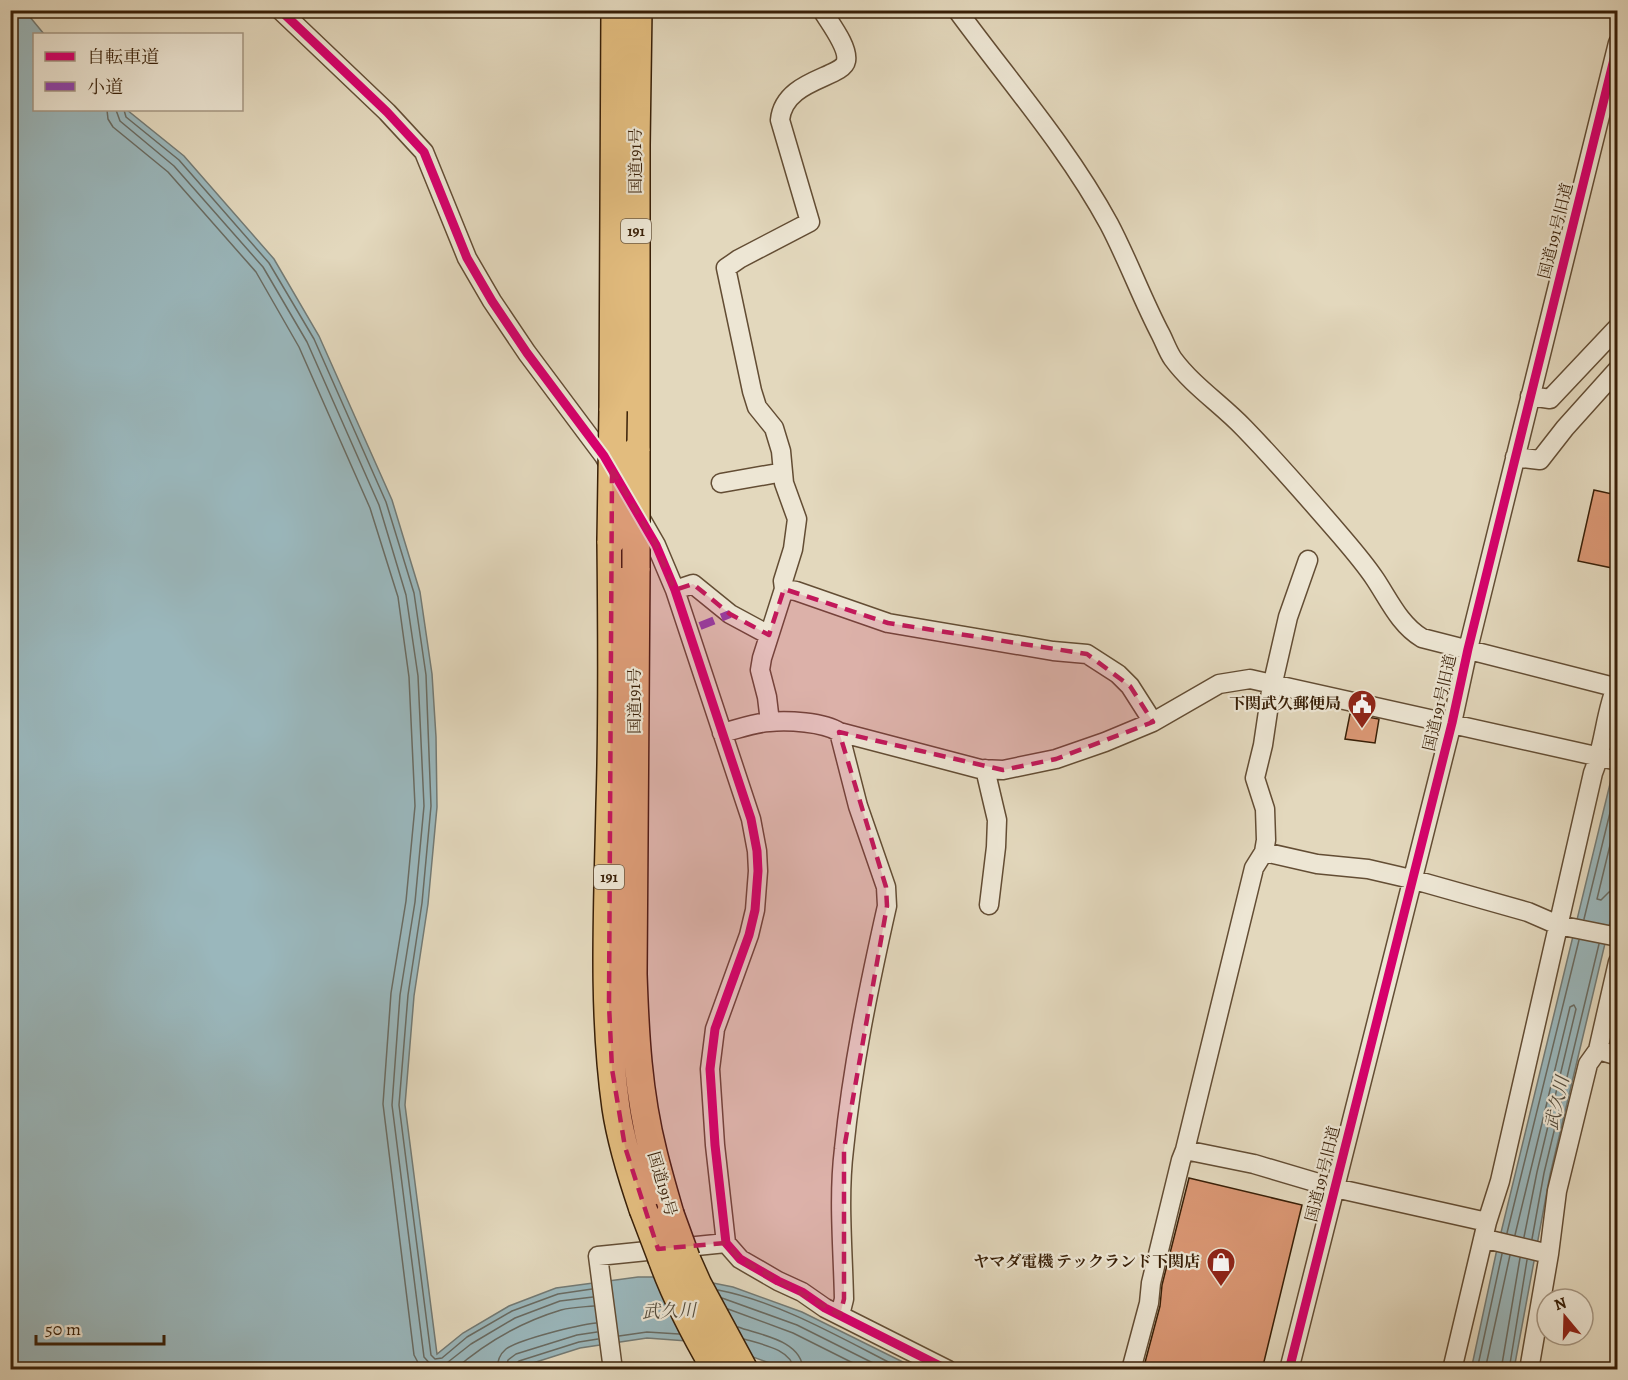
<svg xmlns="http://www.w3.org/2000/svg" width="1628" height="1380" font-family="Alegreya,'Noto Serif JP',serif">
	<style>
		.water { fill: #9ab7bc; stroke: #737a74; stroke-width: 1.5 }
		.lines { fill: none; stroke-linecap: round; stroke-linejoin: round }
		.shore { stroke: #696b62; stroke-width: 1.5 }
		.building { fill: #da9774; stroke: #381f07; stroke-width: 1.5 }
		.minor-casing { stroke: #634d34; stroke-width: 21 }
		.highway-casing { stroke: #381f07; stroke-width: 30 }
		.minor { stroke: #ede6d4; stroke-width: 18 }
		.highway { stroke: #e2bc7e; stroke-width: 27 }
		.highway-bridge-casing { stroke: #381f07; stroke-width: 30; stroke-linecap: butt }
		.highway-bridge { stroke: #e2bc7e; stroke-width: 27 }
		.quiet { stroke: #8e44ad; stroke-width: 8; stroke-dasharray: 15 8; stroke-linecap: butt }
		.cycleway-casing { stroke: #ede6d4; stroke-width: 13 }
		.cycleway { stroke: #d6006c; stroke-width: 9 }
		.marked { fill: #c2185b; fill-opacity: 0.2; stroke: #c2185b; stroke-width: 4.5; stroke-dasharray: 12 8; stroke-linejoin: round }
		.labels { text-anchor: middle; dominant-baseline: central; stroke-width: 4.5; stroke-linejoin: round; paint-order: stroke }
		.shield { fill: #ede6d4; stroke: #6e5b44; stroke-width: 1.5 }
		.shield-label { font-size: 15px; font-weight: bold; fill: #381f07 }
		.street-label { font-size: 16px; fill: #381f07; stroke: #ede6d4 }
		.poi-label { font-size: 16px; font-weight: bold; fill: #381f07; stroke: #ede6d4; text-anchor: end }
		.water-label { font-size: 18px; font-style: italic; fill: #554d3d; stroke: #ede6d4 }
	</style>
	<rect width="100%" height="100%" fill="#e3d8bd"/>
	<filter id="stains"><feTurbulence type="fractalNoise" baseFrequency=".00333" numOctaves="4"/><feColorMatrix values="0 0 0 0 .2 0 0 0 0 .09 0 0 0 0 .02 0 0 0 .5 -.17"/></filter>
	<radialGradient id="worn" r=".72"><stop offset=".6" stop-color="#630" stop-opacity="0"/><stop offset="1" stop-color="#630" stop-opacity=".3"/></radialGradient>
	<path class="water" d="M10 11H25L44 34H34V110H127L184 156 274 259 319 336 392 500 420 592 432 674 436 737 437 807 428 904 414 996 405 1105 437 1354 463 1333 509 1306 556 1288 638 1277H683L733 1287 802 1312 917 1369H786L714 1343 647 1338 580 1348 511 1370 11 1369Z
		M1617 755V893L1550 1175 1514 1369 1471 1370 1497 1249Z"/>
	<g class="lines">
		<path class="shore" d="M107 110 108 119 113 127 168 172 256 272 299 347 370 508 398 597 409 677 415 806 406 901 391 993 383 1104 414 1355 422 1370
			M116 110 120 121 174 166 263 267 307 342 379 505 406 595 418 676 424 806 415 902 400 995 392 1105 424 1357 432 1366H443L471 1344 515 1318 560 1301 593 1297
			M124 110 126 117 179 160 269 263 314 339 386 502 414 593 426 675 431 806 422 903 408 995 399 1105 431 1355 435 1359 442 1358 467 1337 512 1311 558 1294 592 1289
			M1618 812 1597 899 1601 900 1609 892 1618 891
			M1584 919 1618 780
			M1507 1233 1579 940
			M1515 1235 1570 1007 1574 1005 1576 1009 1537 1172 1524 1237
			M1532 1239 1544 1173 1599 944
			M718 1290C781 1302 846 1341 904 1370
			M722 1298 797 1325 887 1370
			M728 1309 793 1333 867 1370
			M738 1327C760 1335 802 1340 803 1370
			M619 1336 647 1332 679 1334
			M744 1339C760 1344 792 1349 794 1370
			M454 1370C485 1343 521 1322 561 1310 572 1307 583 1307 594 1306
			M497 1370C497 1361 500 1354 506 1349 520 1339 578 1325 596 1323
			M506 1370 508 1360 516 1354 577 1335 597 1332
			M514 1370 515 1364 519 1361 579 1342 598 1339
			M1477 1370 1502 1254
			M1485 1370 1510 1255
			M1501 1370 1520 1258
			M1509 1370 1527 1260"/>
	</g>
	<path class="building" d="M1594 490 1617 495V569L1578 561Z
		M1350 714 1379 719 1375 743 1345 739Z
		M1189 1178 1302 1205 1262 1370H1143L1160 1306 1162 1285Z"/>
	<g class="lines">
		<g class="minor-casing">
			<path id="minor" d="M280 10 387 112 424 152 467 258 492 301 527 353 604 456 612 470
				M957 10C1009 81 1067 147 1109 224 1128 260 1142 299 1161 335 1165 343 1168 352 1173 359 1193 386 1221 404 1244 428 1278 463 1310 500 1341 536 1353 550 1365 564 1375 579 1389 600 1400 625 1422 638L1618 688
				M1530 396 1550 399 1618 327
				M1515 457 1540 460 1565 428 1618 369
				M721 483 778 473 783 474
				M637 512 656 545 675 590 751 819 757 851 758 871 755 910 749 935 715 1029 710 1069 715 1145 726 1243 740 1259 778 1281 802 1292 825 1308 948 1370
				M784 589 796 591 888 623 1053 651 1087 654 1118 674 1130 686 1153 722
				M675 590 693 584 730 614 769 635
				M770 722 767 697 760 670 762 658 784 589 783 581 793 549 797 519 784 483 781 451 774 428 757 407 752 391 726 268 739 259 810 222 780 120C784 79 843 78 846 61 849 47 829 22 822 10
				M839 732 858 806 886 887 887 906C869 986 852 1068 844 1149 838 1198 843 1250 844 1299L840 1315
				M722 733C738 729 753 723 769 722 787 720 824 722 839 732L980 769 1003 770 1056 759 1105 742 1153 722 1219 684 1250 679 1618 761
				M985 769 997 820 996 847 989 905
				M1264 852 1317 864 1368 869 1411 879 1528 912 1558 925 1618 937
				M1598 1050 1618 1056
				M1185 1150 1254 1164 1335 1188 1487 1222
				M1490 1240 1549 1254
				M613 1370 598 1256 726 1243
				M1131 1370 1149 1303 1151 1283 1181 1160 1185 1150 1254 868 1264 852 1266 840 1265 809 1255 778 1263 745 1271 691 1288 617 1308 560
				M1289 1370 1452 723 1468 649 1618 43
				M1452 1370 1487 1222 1500 1181 1593 773C1605 744 1605 711 1618 682
				M1529 1370 1549 1254 1557 1191 1588 1064 1598 1050 1618 962"/>
		</g>
		<g class="highway-casing">
			<path id="highway" d="M613 411 615 10
				M636 451V145L638 10
				M611 541C612 629 613 716 610 804 608 905 602 1008 616 1108 621 1142 632 1177 643 1209
				M636 568 633 974C635 1034 638 1093 653 1152 658 1173 664 1193 670 1214
				M686 1258 698 1285 744 1370
				M662 1259C676 1298 695 1334 716 1370"/>
		</g>
		<use href="#minor" class="minor"/>
		<use href="#highway" class="highway"/>
		<g class="highway-bridge-casing">
			<path id="highway-bridge" d="M611 541 613 411
				M636 568V451
				M643 1209 662 1259
				M670 1214 686 1258"/>
		</g>
		<use href="#highway-bridge" class="highway-bridge"/>
		<path class="quiet" d="M700 626 730 614"/>
		<g class="cycleway-casing">
			<path id="cycleway" d="M280 10 387 112 424 152 467 258 492 301 527 353 604 456 656 545 675 590 751 819 757 851 758 871 755 910 749 935 715 1029 710 1069 715 1145 726 1243 740 1259 778 1281 802 1292 825 1308 948 1370
				M1289 1370 1452 723 1468 649 1618 43"/>
		</g>
		<use href="#cycleway" class="cycleway"/>
	</g>
	<path class="marked" d="M612 469 656 545 675 590 693 584 730 614 769 635 784 589 888 623 1087 654 1130 686 1153 722 1056 759 1003 770 839 732 886 887 887 906 844 1149V1299L840 1315 740 1259 726 1243 658 1249 625 1147 612 1069 609 1005Z"/>
	<defs>
		<g id="civic-pin" transform="scale(1.5)"><path d="M0 17L-7.5 6A9.5 9.5 0 1 1 7.5 6Z" fill="#8f2418" stroke="#ede6d4"/><path d="M-.6-6.5H3V-4.5H.6V-3L4-1V1h2V6H-6V1h2V-1L-.6-3ZM-1.2 2.5V6h2.4V2.5Z" fill="#fff"/></g>
		<g id="shop-pin" transform="scale(1.5)"><path d="M0 17L-7.5 6A9.5 9.5 0 1 1 7.5 6Z" fill="#8f2418" stroke="#ede6d4"/><path d="M-5-2.5h2.3a2.7 3.5 0 0 1 5.4 0H5L5.5 6h-11ZM-1.5-2.5h3a1.5 2.3 0 0 0-3 0Z" fill="#fff"/></g>
	</defs>
	<g fill-rule="evenodd">
		<use href="#civic-pin" x="1362" y="704"/>
		<use href="#shop-pin" x="1221" y="1262"/>
	</g>
	<g class="labels">
		<g class="shield">
			<rect x="621" y="219" width="30" height="24" rx="4.5"/>
			<rect x="594" y="865" width="30" height="24" rx="4.5"/>
		</g>
		<g class="shield-label">
			<text x="636" y="231">191</text>
			<text x="609" y="877">191</text>
		</g>
		<g class="street-label">
			<text transform="translate(636 161) rotate(-90)">国道191号</text>
			<text transform="translate(1556 231) rotate(-76)">国道191号旧道</text>
			<text transform="translate(635 701) rotate(-90)">国道191号</text>
			<text transform="translate(1440 703) rotate(-77)">国道191号旧道</text>
			<text transform="translate(1323 1174) rotate(-76)">国道191号旧道</text>
			<text transform="translate(662 1184) rotate(74)">国道191号</text>
		</g>
		<g class="poi-label">
			<text x="1341" y="704">下関武久郵便局</text>
			<text x="1200" y="1262">ヤマダ電機 テックランド下関店</text>
		</g>
		<g class="water-label">
			<text transform="translate(1557 1103) rotate(-77)">武久川</text>
			<text transform="translate(669 1311) rotate(-2)">武久川</text>
		</g>
	</g>
	<rect width="1628" height="1380" fill="none" stroke="#e3d8bd" stroke-width="36"/>
	<rect x="12" y="12" width="1604" height="1356" fill="none" stroke="#381f07" stroke-width="3"/>
	<rect x="18" y="18" width="1592" height="1344" fill="none" stroke="#381f07" stroke-width="1.5"/>
	<rect x="33" y="33" width="210" height="78" fill="#ede6d4" stroke="#a59682" stroke-width="1.5"/>
	<rect x="45" y="52" width="30" height="9" fill="#d6006c" stroke="#a59682" stroke-width="1.5"/>
	<text x="87" y="63" font-size="18" fill="#381f07">自転車道</text>
	<rect x="45" y="82" width="30" height="9" fill="#8e44ad" stroke="#a59682" stroke-width="1.5"/>
	<text x="87" y="93" font-size="18" fill="#381f07">小道</text>
	<g transform="translate(1565 1317) rotate(341)"><circle r="28" fill="#ede6d4" stroke="#a59682" stroke-width="1.5"/>
	<path d="M0-4.5L10 22L0 15L-10 22Z" fill="#8f2418"/>
	<text y="-9" font-size="16" font-weight="bold" text-anchor="middle" fill="#381f07">N</text>
	</g>
	<path d="M36 1335v9h128v-9" fill="none" stroke="#381f07" stroke-width="3"/>
	<text x="45" y="1335" font-size="18" fill="#381f07" stroke="#ede6d4" stroke-width="4.5" paint-order="stroke">50 m</text>
	<rect width="100%" height="100%" filter="url(#stains)"/>
	<rect width="100%" height="100%" fill="url(#worn)"/>
</svg>
